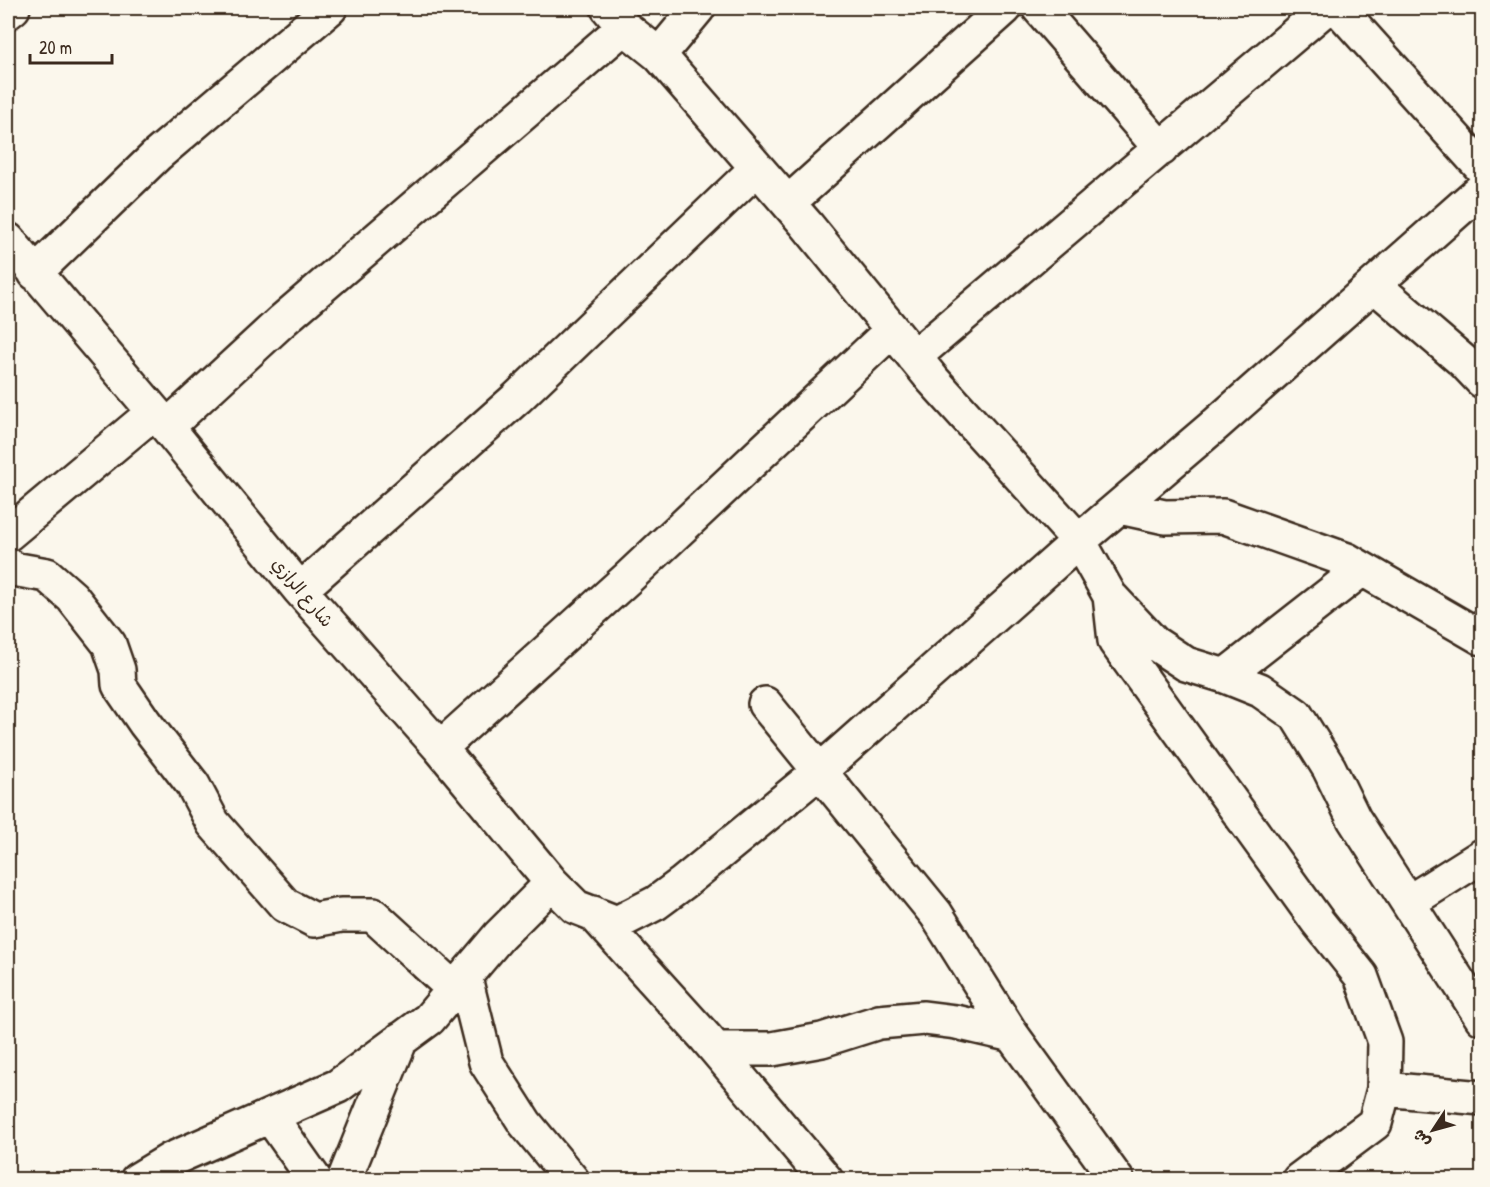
<svg xmlns="http://www.w3.org/2000/svg" width="1490" height="1187" font-family="'Patrick Hand','Playpen Sans Arabic',sans-serif">
	<style>
		.lines { fill: none; stroke-linecap: round; stroke-linejoin: round }
		.minor-casing { stroke: #3b2a1e; stroke-width: 38 }
		.minor { stroke: #fbf7ec; stroke-width: 33 }
		.labels { text-anchor: middle; dominant-baseline: central; stroke-width: 4.5; stroke-linejoin: round; paint-order: stroke }
		.street-label { font-size: 18px; fill: #3b2a1e; stroke: #fbf7ec }
	</style>
	<rect width="100%" height="100%" fill="#fbf7ec"/>
	<filter id="ink" filterUnits="userSpaceOnUse"><feTurbulence type="fractalNoise" baseFrequency=".0167" numOctaves="2"/><feDisplacementMap in="SourceGraphic" scale="12" xChannelSelector="R" yChannelSelector="G"/><feConvolveMatrix kernelMatrix="1 2 1 2 8 2 1 2 1" color-interpolation-filters="sRGB"/></filter>
	<g filter="url(#ink)">
		<g class="lines">
			<g class="minor-casing">
				<path id="minor" d="M1039 8 1161 149
					M1338 8 1482 168
					M8 12 13 8
					M624 27 659 55 806 224 933 380 1079 541 1110 596 1115 641 1318 922 1361 976 1385 1042 1384 1089 1375 1123 1299 1180
					M659 55 698 8
					M788 203 1005 8
					M8 240 167 427 300 590 440 748 552 883 576 907 617 923 656 903 683 883 821 770 1079 541 1215 425 1482 189
					M35 273 157 155 330 8
					M1374 285 1464 362 1482 381
					M914 357 1326 8
					M167 427 283 320 624 27 608 8
					M1119 507 1165 517 1223 516 1347 560 1482 638
					M8 534 154 412
					M8 565 13 569 47 575 72 597 109 644 118 670 119 685 145 723 193 785 213 823 285 905 314 920 341 915H373L455 990
					M300 590 517 398 757 168
					M1110 596 1154 643 1186 664 1225 676 1260 690 1296 715 1329 768 1354 819 1482 1018
					M1225 676 1362 569
					M765 704 936 914 1012 1035 1117 1180
					M440 748 629 577 892 330
					M1409 902 1482 856
					M593 913 706 1038 826 1180
					M465 978 486 1062 525 1123 572 1180
					M716 1049H772L822 1040 879 1022 924 1018 956 1022 1012 1035
					M1384 1089 1482 1098
					M270 1116 315 1180
					M137 1180 170 1160 338 1086 429 1019 499 936 552 883
					M344 1180 401 1039"/>
			</g>
			<use href="#minor" class="minor"/>
		</g>
	</g>
	<g class="labels">
		<g class="street-label">
			<text transform="translate(303 592) rotate(50)">شارع الرازي</text>
		</g>
	</g>
	<rect width="1490" height="1187" fill="none" stroke="#fbf7ec" stroke-width="30"/>
	<rect x="15" y="15" width="1460" height="1157" fill="none" stroke="#3b2a1e" stroke-width="2" filter="url(#ink)"/>
	<g transform="translate(1433 1130) rotate(234)" stroke="#fbf7ec" stroke-width="4.5" paint-order="stroke">
	<path d="M0-4.5L10 22L0 15L-10 22Z" fill="#3b2a1e"/>
	<text y="-9" font-size="16" font-weight="bold" text-anchor="middle" fill="#3b2a1e">ش</text>
	</g>
	<path d="M30 54v9h82v-9" fill="none" stroke="#3b2a1e" stroke-width="3"/>
	<text x="39" y="54" font-size="18" fill="#3b2a1e" stroke="#fbf7ec" stroke-width="4.5" paint-order="stroke">20 m</text>
</svg>
